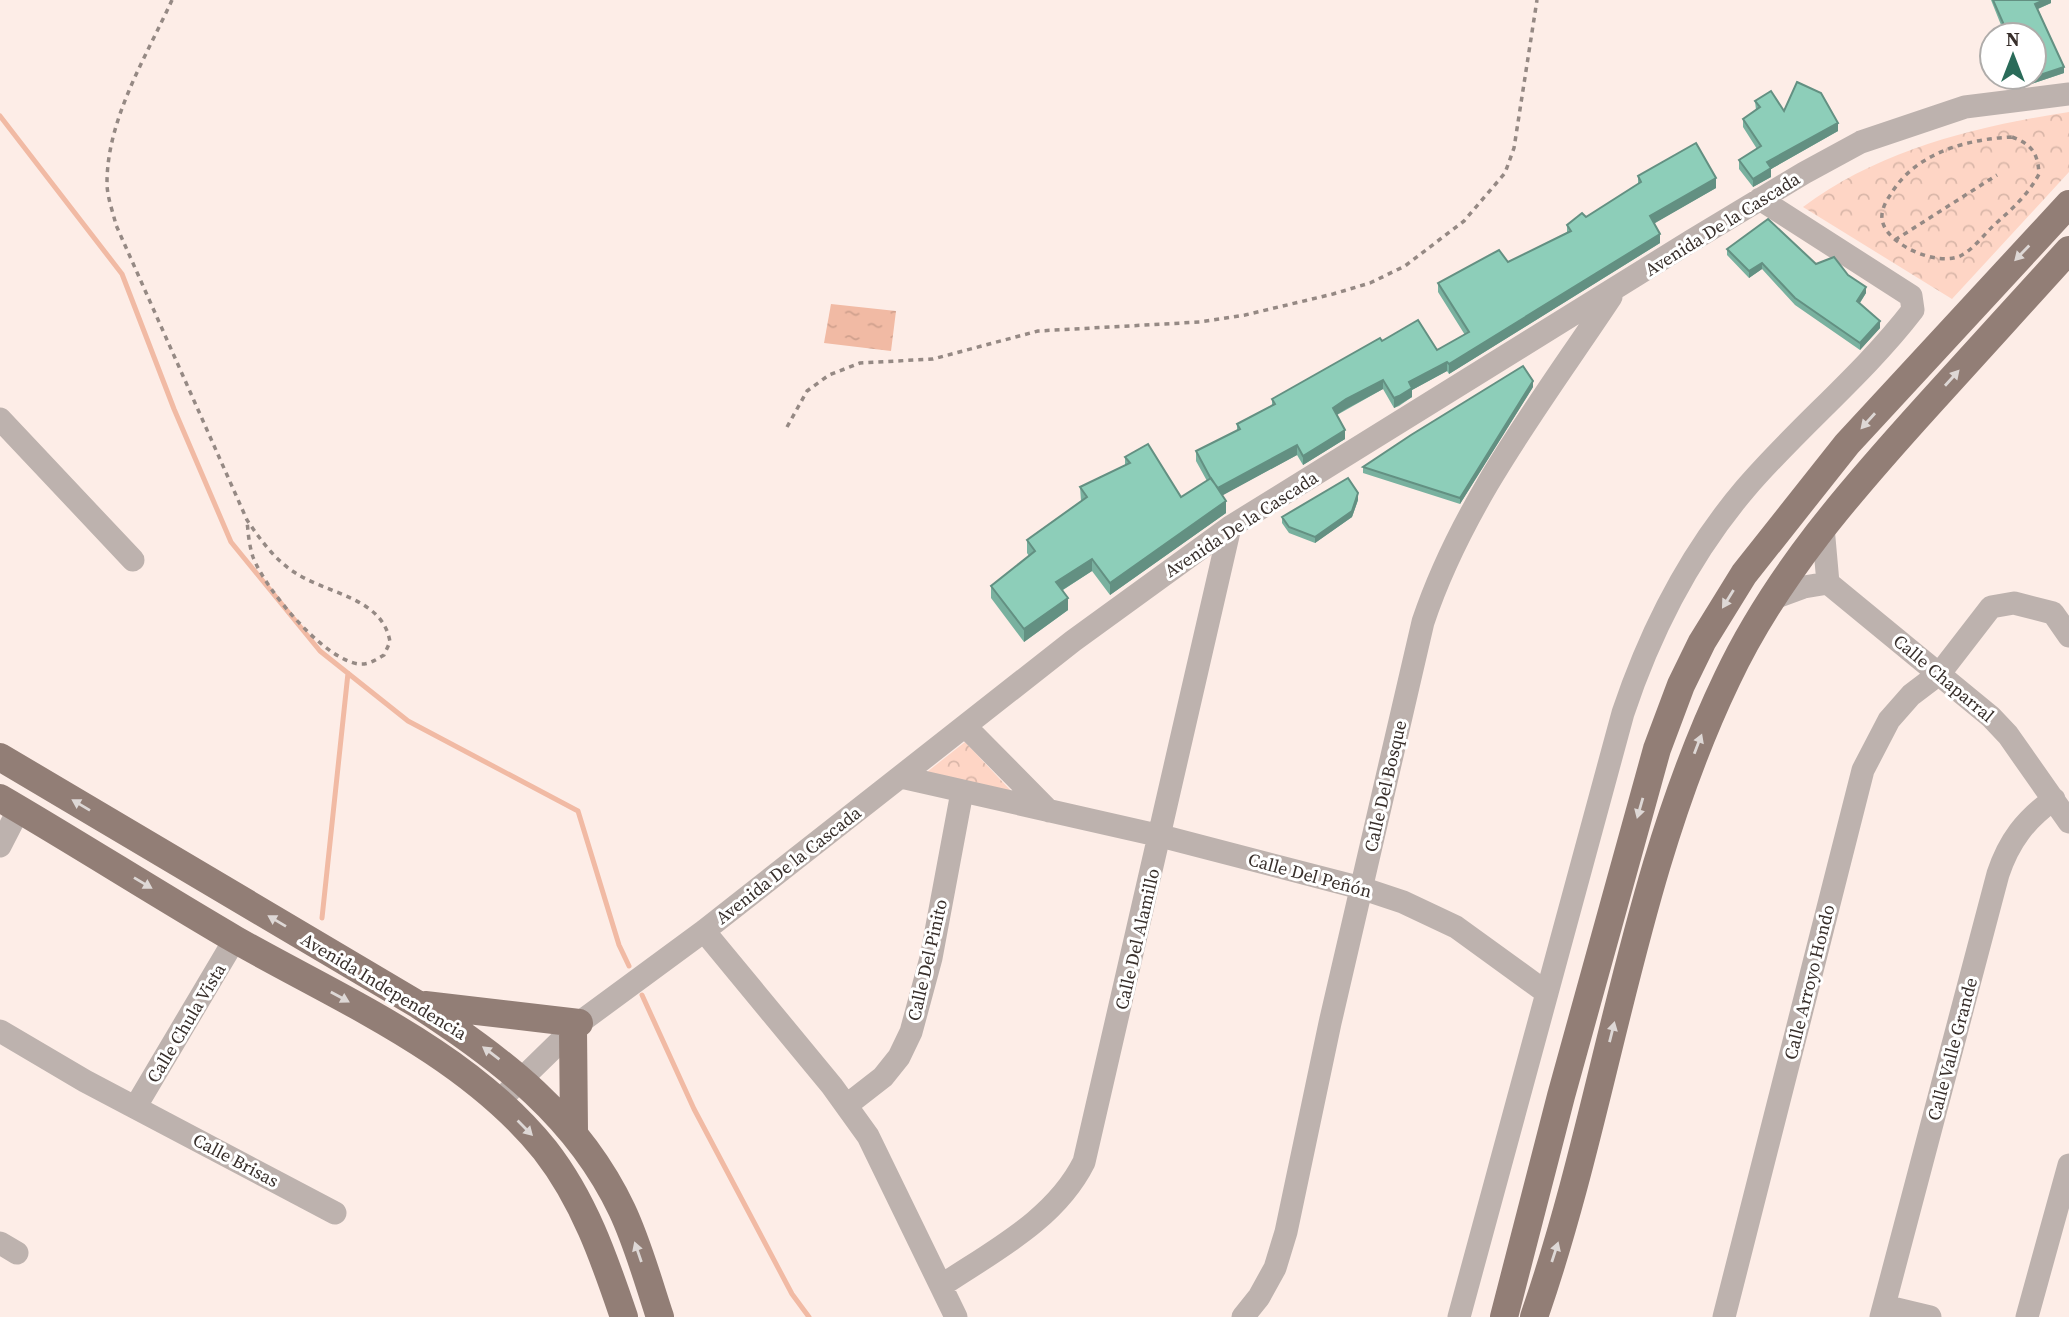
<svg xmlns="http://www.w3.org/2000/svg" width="2069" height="1317" font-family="'Source Serif 4',serif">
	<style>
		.park { fill: url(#park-crowns) }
		.water { fill: url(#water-ripples) }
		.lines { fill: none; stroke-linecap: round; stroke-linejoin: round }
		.stream { stroke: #f1baa4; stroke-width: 5 }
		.path { stroke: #958984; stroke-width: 3.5; stroke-dasharray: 5 5; stroke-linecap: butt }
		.minor { stroke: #bdb2ae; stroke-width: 23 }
		.major { stroke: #927e76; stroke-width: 28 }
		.wall { fill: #79b19f }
		.shaded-wall { fill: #639082 }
		.building { fill: #8dceb9; stroke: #639082; stroke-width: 2 }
		.oneway { fill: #ded8d6 }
		.labels { text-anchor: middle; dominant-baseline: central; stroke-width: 6; stroke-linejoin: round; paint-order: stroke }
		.street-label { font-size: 18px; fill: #382f2b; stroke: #fff }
	</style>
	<defs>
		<pattern id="park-crowns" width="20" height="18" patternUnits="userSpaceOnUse" patternTransform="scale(1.75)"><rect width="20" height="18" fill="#fed5c5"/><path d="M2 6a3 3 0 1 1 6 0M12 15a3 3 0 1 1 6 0" fill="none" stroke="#dab7a9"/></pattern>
		<pattern id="water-ripples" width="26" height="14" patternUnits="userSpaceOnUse" patternTransform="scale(1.75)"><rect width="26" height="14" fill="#f1baa4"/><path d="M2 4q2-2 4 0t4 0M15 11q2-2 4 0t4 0" fill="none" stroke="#cfa08d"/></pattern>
	</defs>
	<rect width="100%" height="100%" fill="#fdede7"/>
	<path class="park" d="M2069 112V172L1952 299 1803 207C1879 150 1977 126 2069 112Z
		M965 742 1014 794 927 772Z"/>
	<path class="water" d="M831 304 896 311 891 351 824 343Z"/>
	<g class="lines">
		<path class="stream" d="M0 116 122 274 174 409 231 542 320 651 408 721 578 811 619 945 629 966
			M322 918 348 673
			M642 995 694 1109 792 1294 809 1317"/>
		<path class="path" d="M172 0C146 57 107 119 107 183 107 197 113 212 116 225L247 520C260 539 274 559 294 572 326 594 383 597 390 642L384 655C376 660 368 665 359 664 324 660 265 589 253 557 249 545 248 532 247 520
			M2012 137C2032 144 2038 154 2039 174 2028 195 2011 210 1993 226 1984 235 1973 249 1962 255 1940 268 1885 245 1882 219 1881 210 1886 201 1891 194 1915 153 1967 139 2012 137Z
			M1895 240 1997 175
			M787 427 807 391 829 375 860 363 933 359 1038 331 1200 322 1245 315 1333 294 1370 283 1405 266 1464 221 1505 173 1514 148 1537 0"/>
		<path class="minor" d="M0 419 133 560
			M1823 527 1828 583 1991 717 2008 735 2069 822
			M1771 599 1804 587 1828 583
			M965 726 1049 811
			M901 777 1161 836 1361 888 1403 902 1456 927 1547 993
			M0 846 19 809
			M704 931 832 1086 868 1136 956 1317
			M0 1031 85 1081 335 1213
			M497 1103 579 1023 704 931 1073 641 1230 527 1691 241 1804 173 1861 142 1965 107 2069 94
			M847 1105 883 1077 899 1057 911 1032 931 958 962 792
			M136 1106 235 939
			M0 1243 17 1253
			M941 1286C993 1251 1055 1220 1084 1162L1230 527
			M1884 1306 1930 1317
			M1243 1317 1259 1297 1275 1268 1286 1232 1330 1023 1423 622C1463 502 1542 401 1611 297
			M1459 1317 1623 713C1650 632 1689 555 1745 489 1798 427 1863 375 1913 310L1911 296 1760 199
			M1724 1317 1863 770 1889 720 1911 695 1940 673 1991 607 2014 603 2053 613 2069 636
			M1881 1317 1998 874C2009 841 2025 820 2054 799
			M2027 1317 2069 1165"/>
		<path class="major" d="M0 757 417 1004C502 1059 578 1117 622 1210 638 1244 648 1281 660 1317
			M0 798C79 844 157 894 236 940 342 1000 467 1053 545 1150 584 1200 604 1258 624 1317
			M425 1005 579 1023
			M573 1029 574 1131
			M1504 1317 1561 1096 1657 749 1681 685 1702 642 1744 574 1847 444 2069 204
			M1534 1317C1607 1107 1630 881 1727 679 1776 575 1852 489 1929 404 1976 353 2022 301 2069 250"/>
	</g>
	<path class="wall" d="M1991 0H2051V3L2038 9 2064 73 2031 84 2027 77H2034L2005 35Z
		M1755 101 1784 111 1838 131 1771 169V177L1753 187 1739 169V160L1757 149 1743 127V119L1756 110Z
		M1638 176 1716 188 1654 223 1660 243 1449 374 1447 371 1412 390V397L1399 406 1394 408 1383 389 1337 415 1345 439 1303 465 1297 455 1222 495 1226 513 1110 595 1092 571 1063 590 1068 610 1024 642 991 598V586L1029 556 1027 553V540L1081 501 1080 487 1125 465V457L1181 497 1207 481 1196 461V451L1237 431V424L1272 405V399L1382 341 1437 350 1465 335 1438 292V283L1508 262 1567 233V225L1586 217 1638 184Z
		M1727 249 1816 264 1848 275 1866 293 1860 303 1880 328 1860 350 1795 305 1762 269 1749 278 1727 255Z
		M1533 387 1460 504 1363 473V467Z
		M1358 500 1352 517 1315 543 1289 533 1282 523V517Z"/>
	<path class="shaded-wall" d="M2044 0H2051V3L2035 10V4Z
		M2064 67V73L2031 84V78Z
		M1838 123V131L1771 169V177L1753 187V179L1767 162Z
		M1716 178V188L1650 226V216Z
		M1660 234V243L1449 374V364Z
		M1762 263V269L1749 278V271Z
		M1866 287V293L1857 307V301Z
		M1880 321V328L1860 350V343Z
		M1447 362V371L1412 390V397L1394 408V398L1409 382Z
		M1383 380V389L1346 409 1333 417V408L1346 399Z
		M1533 381V387L1460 504V498Z
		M1345 430V439L1303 465V456Z
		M1297 445V455L1216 499V489Z
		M1358 493V500L1352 517 1315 543V537Z
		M1226 501V513L1110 595V583Z
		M1092 559V571L1056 594V582Z
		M1068 598V610L1024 642V629Z"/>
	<path class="building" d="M1993 0H2044L2035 4 2064 67 2034 77V35H2006L2008 34Z
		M1797 82 1821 93 1838 123 1767 162 1771 168 1753 179 1739 160 1761 146 1743 119 1760 107 1755 101 1771 91 1784 111Z
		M1696 143 1716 178 1650 216 1660 234 1449 364 1447 362 1409 382 1412 388 1399 396 1394 398 1383 380 1346 399 1333 408 1345 430 1303 456 1297 445 1218 488 1211 479 1196 451 1240 429 1237 424 1275 404 1272 399 1380 338 1382 341 1418 320 1437 350 1469 332 1438 283 1499 250 1508 262 1571 231 1567 225 1582 213 1586 217 1641 182 1638 176Z
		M1768 219 1816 264 1834 257 1848 275 1866 287 1857 301 1880 321 1860 343 1795 298 1762 263 1749 271 1727 249Z
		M1523 366 1533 381 1460 498 1363 467 1411 435Z
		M1148 444 1181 497 1211 478 1226 501 1110 583 1092 559 1056 582 1068 598 1024 629 991 586 1035 551 1027 540 1087 497 1080 487 1130 463 1125 457Z
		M1348 478 1358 493 1352 511 1315 537 1289 527 1282 517Z"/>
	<defs><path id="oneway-solid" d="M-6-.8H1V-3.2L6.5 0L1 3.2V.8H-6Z" transform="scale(1.75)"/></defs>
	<g class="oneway">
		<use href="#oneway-solid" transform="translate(2022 253) rotate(134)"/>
		<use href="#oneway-solid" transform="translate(1952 378) rotate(-48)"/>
		<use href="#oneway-solid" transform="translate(1868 421) rotate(132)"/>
		<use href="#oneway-solid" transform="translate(1728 599) rotate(122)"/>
		<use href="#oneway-solid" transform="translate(1698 744) rotate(-69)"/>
		<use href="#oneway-solid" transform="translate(81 805) rotate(-149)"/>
		<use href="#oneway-solid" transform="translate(1640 808) rotate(106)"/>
		<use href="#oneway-solid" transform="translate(143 883) rotate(31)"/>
		<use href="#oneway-solid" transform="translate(277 921) rotate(-149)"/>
		<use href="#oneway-solid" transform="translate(340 997) rotate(29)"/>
		<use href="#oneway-solid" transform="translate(1612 1032) rotate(-76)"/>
		<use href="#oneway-solid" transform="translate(491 1053) rotate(-143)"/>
		<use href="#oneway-solid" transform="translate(525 1128) rotate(45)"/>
		<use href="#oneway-solid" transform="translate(638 1252) rotate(-109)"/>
		<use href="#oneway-solid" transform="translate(1555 1252) rotate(-72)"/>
	</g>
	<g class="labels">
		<g class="street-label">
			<text transform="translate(1722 224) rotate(-32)">Avenida De la Cascada</text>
			<text transform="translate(1241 524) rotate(-33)">Avenida De la Cascada</text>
			<text transform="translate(1944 678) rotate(40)">Calle Chaparral</text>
			<text transform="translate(1385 786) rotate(-77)">Calle Del Bosque</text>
			<text transform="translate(788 865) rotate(-38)">Avenida De la Cascada</text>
			<text transform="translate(1310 875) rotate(15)">Calle Del Peñón</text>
			<text transform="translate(1137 939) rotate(-77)">Calle Del Alamillo</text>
			<text transform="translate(927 960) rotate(-77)">Calle Del Pinito</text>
			<text transform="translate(1809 982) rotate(-76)">Calle Arroyo Hondo</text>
			<text transform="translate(384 986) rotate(31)">Avenida Independencia</text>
			<text transform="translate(186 1023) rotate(-59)">Calle Chula Vista</text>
			<text transform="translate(1952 1049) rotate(-75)">Calle Valle Grande</text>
			<text transform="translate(236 1160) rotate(28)">Calle Brisas</text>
		</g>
	</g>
	<g transform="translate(2013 56)"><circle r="33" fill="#ffffff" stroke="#afacaa" stroke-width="2"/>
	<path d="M0-5L12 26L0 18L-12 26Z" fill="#2a6b59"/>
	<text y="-10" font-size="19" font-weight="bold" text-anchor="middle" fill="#382f2b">N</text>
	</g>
</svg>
